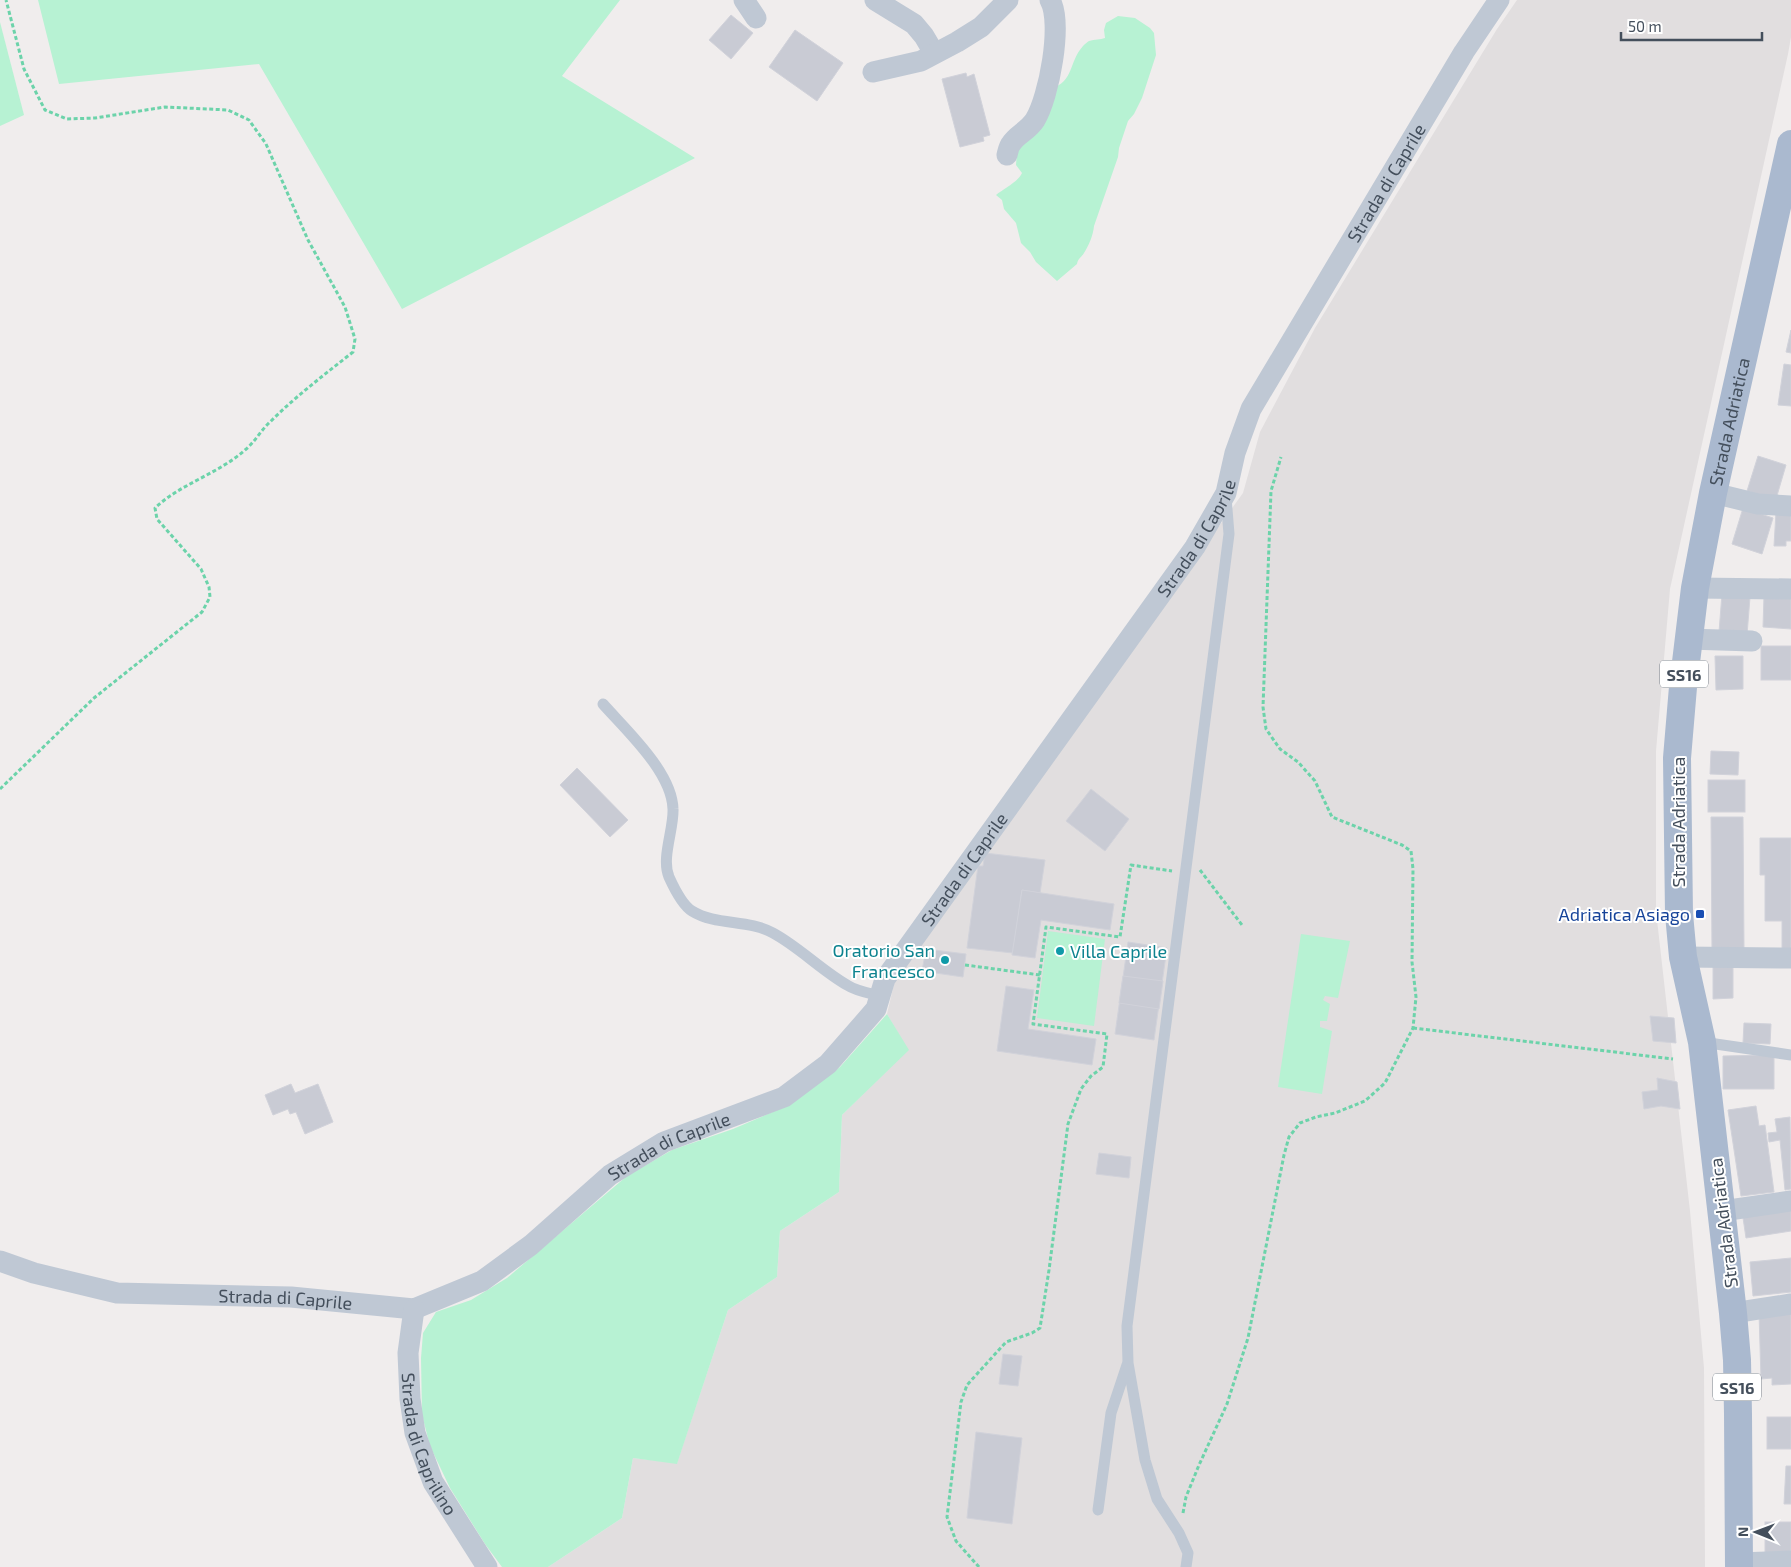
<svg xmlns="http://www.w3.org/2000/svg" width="1791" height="1567" font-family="'Exo 2',sans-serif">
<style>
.education{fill:#e1dedf}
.green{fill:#b7f2d3}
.building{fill:#c9cbd4;stroke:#d1d2da}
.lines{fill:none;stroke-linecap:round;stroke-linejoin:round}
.path{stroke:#6cd3aa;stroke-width:3;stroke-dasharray:4 2.5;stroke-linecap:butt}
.service{stroke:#bfc8d4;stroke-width:11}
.minor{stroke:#bfc8d4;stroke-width:21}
.primary{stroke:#aab9cf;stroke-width:28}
.transit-dot{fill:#1a4fb4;stroke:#fff;stroke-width:2}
.culture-dot{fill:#0f9aa8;stroke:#fff;stroke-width:2}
.labels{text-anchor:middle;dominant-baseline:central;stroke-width:4;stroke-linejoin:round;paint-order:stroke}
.shield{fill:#fff;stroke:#7c848d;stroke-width:1}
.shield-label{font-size:16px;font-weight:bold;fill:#444f5c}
.street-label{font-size:18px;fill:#444f5c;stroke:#fff}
.transit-label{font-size:18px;fill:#164399;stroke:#fff;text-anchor:end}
.culture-label{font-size:18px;fill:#0d838f;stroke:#fff;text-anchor:end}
</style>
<rect width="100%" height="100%" fill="#f0eded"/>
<path class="education" d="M1517,0h274v37l-3,17 -118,535 -14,162v160l34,300 14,157 1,199h-1157l74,-49 11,-60 44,5 51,-153 49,-33 3,-46 59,-39 3,-77 66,-65 -21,-36 8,-34 92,-133 256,-354 17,-61 55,-104 182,-299z"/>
<g class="green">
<path d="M38,0h582l-58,76 133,82 -293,151 -143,-245 -200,20z"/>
<path d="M1118,16l17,2 15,10 4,5 2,22 -14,43 -8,16 -6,7 -9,27 -1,9 -24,69c-1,10 -5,19 -10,27 -3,5 -6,5 -7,11l-20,17 -21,-19 -6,-10 -9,-9 -5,-20 -12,-14 -2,-9 -6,-5c8,-7 22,-13 26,-22l-6,-8 1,-14 34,-62c24,-9 17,-26 32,-43 2,-2 4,-4 6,-5 6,-2 11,-1 16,-3l-1,-8 2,-7z"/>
<path d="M0,22l24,93 -24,11z"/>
<path d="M1048,931l57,8 -11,87 -57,-8z"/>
<path d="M1301,934l49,7 -12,57 -13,-2 -2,4 7,4 -3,17h-7v6l12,4 -10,63 -44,-7z"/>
<path d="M887,1014l22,36 -67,65 -3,77 -59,39 -3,46 -49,33 -51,154 -44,-6 -11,60 -74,49h-46l-17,-23 -35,-56 -20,-42 -8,-31 -1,-57 2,-25 13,-21 35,-12 36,-22 120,-102 45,-26 61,-21 58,-25 49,-37z"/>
</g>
<g class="building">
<path d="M731,15l22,18 -22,26 -22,-19z"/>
<path d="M795,30l48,33 -26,38 -48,-34z"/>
<path d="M966,73l1,4 7,-3 16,61 -7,2 1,4 -24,6 -18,-68z"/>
<path d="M1791,330v23l-5,-1z"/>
<path d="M1784,364l7,1v41l-13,-1z"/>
<path d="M1758,456l28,9 -10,34 -29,-8z"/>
<path d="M1743,508l30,10 -11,36 -30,-10z"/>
<path d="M1776,512l15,1v28h-5v5h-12z"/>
<path d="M1722,594l28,3 -3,38 -28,-3z"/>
<path d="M1764,596l27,1v32l-28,-2z"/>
<rect x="1761" y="646" width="30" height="34"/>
<path d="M1715,656h28v33l-27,1z"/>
<path d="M1711,751l28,1 -1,23 -28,-1z"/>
<path d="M577,768l51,52 -18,17 -50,-52z"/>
<rect x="1708" y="780" width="37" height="32"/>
<path d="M1091,789l38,30 -24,32 -39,-30z"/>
<path d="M1711,817h32l1,134 -32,1z"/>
<path d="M1760,838h31v114h-9v-31h-17v-46h-5z"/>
<path d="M985,853l60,7 -5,33 -18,-3 -9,63 -46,-5 11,-82h5z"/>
<path d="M1022,890l92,14 -4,26 -69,-10 -6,38 -23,-3z"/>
<path d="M1128,942l39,6 -13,92 -39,-6z"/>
<path d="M926,949l40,5 -3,23 -41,-6z"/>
<path d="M1733,965v33l-20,1v-33z"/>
<path d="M1123,976l40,5 -4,28 -40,-6z"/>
<path d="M1006,986l28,4 -6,39 68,10 -4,26 -95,-14z"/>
<path d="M1650,1016l24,2 2,25 -23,-2z"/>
<path d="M1744,1023l27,1 -1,20 -27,-1z"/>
<path d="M1774,1055v34h-51v-33z"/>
<path d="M1657,1078l20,4 3,27 -19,-3 -17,3 -2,-17 16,-2z"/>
<path d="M291,1084l4,9 23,-9 15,38 -28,12 -9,-22 -6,2 -2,-5 -15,6 -8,-20z"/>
<path d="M1756,1106l3,20 6,-1 9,67 -33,4 -13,-86z"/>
<path d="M1790,1117l1,72 -6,1 -5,-50 -11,2 -1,-9 9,-1 -2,-13z"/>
<path d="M1099,1153l32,4 -2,21 -33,-4z"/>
<path d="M1791,1204v27l-45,7 -4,-27z"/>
<path d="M1791,1258v34l-38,4 -3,-34z"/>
<path d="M1791,1308v76l-19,1v-7l-11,1 -2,-67z"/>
<path d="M1003,1354l19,2 -4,30 -19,-2z"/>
<rect x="1767" y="1417" width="24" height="32"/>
<path d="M976,1432l46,6 -10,86 -45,-6z"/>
<path d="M1786,1466h5v38h-7z"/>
<rect x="1765" y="1522" width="26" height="31"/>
</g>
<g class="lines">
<g class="path">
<path d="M0,789l94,-91 108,-86 8,-15 -1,-10 -8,-18 -44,-50 -2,-11c25,-24 63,-34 90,-58 10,-8 16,-20 25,-28 26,-26 54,-47 83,-70l2,-13 -10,-32 -37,-67 -42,-96 -17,-24 -21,-10 -63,-3 -70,11 -28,1 -22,-9 -21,-41 -18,-69"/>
<path d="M1200,870l42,55"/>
<path d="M965,965l75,10"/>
<path d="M1413,1028l260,31"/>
<path d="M1183,1513l3,-16 13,-32 28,-61 21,-66 36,-183 5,-18 11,-14 16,-6 19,-4 30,-12 20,-18 28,-55 3,-31 -4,-35 1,-93 -2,-18 -9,-6 -70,-28 -17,-36 -17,-19 -18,-13 -14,-20 -3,-22 8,-216 10,-34"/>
<path d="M979,1567l-23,-26 -9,-24 14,-115 6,-17 39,-43 26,-9 8,-5 9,-58 19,-146 13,-35 10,-13 12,-9 4,-33 -74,-10 13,-97 74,10 11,-72 41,6"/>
</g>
<g class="service">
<path d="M603,704c23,26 69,68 70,105 1,20 -12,49 -4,68 5,11 13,28 23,34 24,15 56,8 81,22 26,14 48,37 74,52 9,6 22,8 33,11"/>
<path d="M1702,1042l89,13"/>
<path d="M1098,1510l13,-97 16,-48"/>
<path d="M1186,1567l2,-14 -9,-20 -22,-34 -12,-39 -17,-97 -1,-37 102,-792 -3,-37"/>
</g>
<g class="minor">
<path d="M744,0l12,18"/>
<path d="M875,0l39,24 10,12 10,17"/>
<path d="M873,72l48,-11 36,-19 24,-15 27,-27"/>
<path d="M1007,155c1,-4 2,-9 4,-11 5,-9 17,-13 24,-24 14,-23 28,-97 15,-120"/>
<path d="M1713,493l45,11 33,2"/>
<path d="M1695,588l96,1"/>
<path d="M1688,639l64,2"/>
<path d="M1683,957l108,1"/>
<path d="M1722,1211l69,-10"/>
<path id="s1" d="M0,1261l34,12 83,20 174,4 123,12 68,-28 49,-36 79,-70 54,-33 120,-45 44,-33 48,-55 9,-30 310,-432 31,-54 9,-40 16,-44 213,-357 35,-52"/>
<path id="s2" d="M414,1309l-6,44 2,46 5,34 18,49 54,85"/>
<path d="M1733,1313l58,-9"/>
<path d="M1739,1563l52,-2"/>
</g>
<path class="primary" id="s3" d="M1739,1567l-1,-153 -1,-54 -4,-47 -31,-271 -19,-85 -4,-43 -2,-156 6,-71 12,-99 18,-95 78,-349"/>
</g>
<rect class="transit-dot" x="1695" y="909" width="10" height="10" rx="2.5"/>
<g class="culture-dot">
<circle cx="1060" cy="951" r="5"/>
<circle cx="945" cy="960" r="5"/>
</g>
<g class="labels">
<g class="shield">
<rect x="1660" y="660.5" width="48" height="27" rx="4"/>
<rect x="1713" y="1373.5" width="48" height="27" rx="4"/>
</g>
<g class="shield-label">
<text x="1684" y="674">SS16</text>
<text x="1737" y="1387">SS16</text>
</g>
<g class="street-label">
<text stroke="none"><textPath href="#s1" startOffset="1955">Strada di Caprile</textPath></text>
<text stroke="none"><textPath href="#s3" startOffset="1154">Strada Adriatica</textPath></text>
<text stroke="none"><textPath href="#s1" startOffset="1550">Strada di Caprile</textPath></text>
<text transform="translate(1678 822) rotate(-90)">Strada Adriatica</text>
<text stroke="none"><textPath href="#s1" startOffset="1145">Strada di Caprile</textPath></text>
<text stroke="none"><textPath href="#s1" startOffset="725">Strada di Caprile</textPath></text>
<text transform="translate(1723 1223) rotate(-97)">Strada Adriatica</text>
<text stroke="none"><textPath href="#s1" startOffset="290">Strada di Caprile</textPath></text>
<text stroke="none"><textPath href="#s2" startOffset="139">Strada di Caprilino</textPath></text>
</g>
<g class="transit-label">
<text x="1690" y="914">Adriatica Asiago</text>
</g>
<g class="culture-label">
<text x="935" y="950">Oratorio San<tspan x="935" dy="21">Francesco</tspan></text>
<text x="1070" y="951" text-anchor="start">Villa Caprile</text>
</g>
</g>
<g transform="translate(1756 1532) rotate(271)" stroke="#ffffff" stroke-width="4" paint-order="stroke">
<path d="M0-4L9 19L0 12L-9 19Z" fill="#444f5c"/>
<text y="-8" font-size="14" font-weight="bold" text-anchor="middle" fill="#444f5c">N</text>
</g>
<path d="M1621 32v8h141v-8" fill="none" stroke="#444f5c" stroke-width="2.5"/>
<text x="1628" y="32" font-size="15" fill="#444f5c" stroke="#ffffff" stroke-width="4" paint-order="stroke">50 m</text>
</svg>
